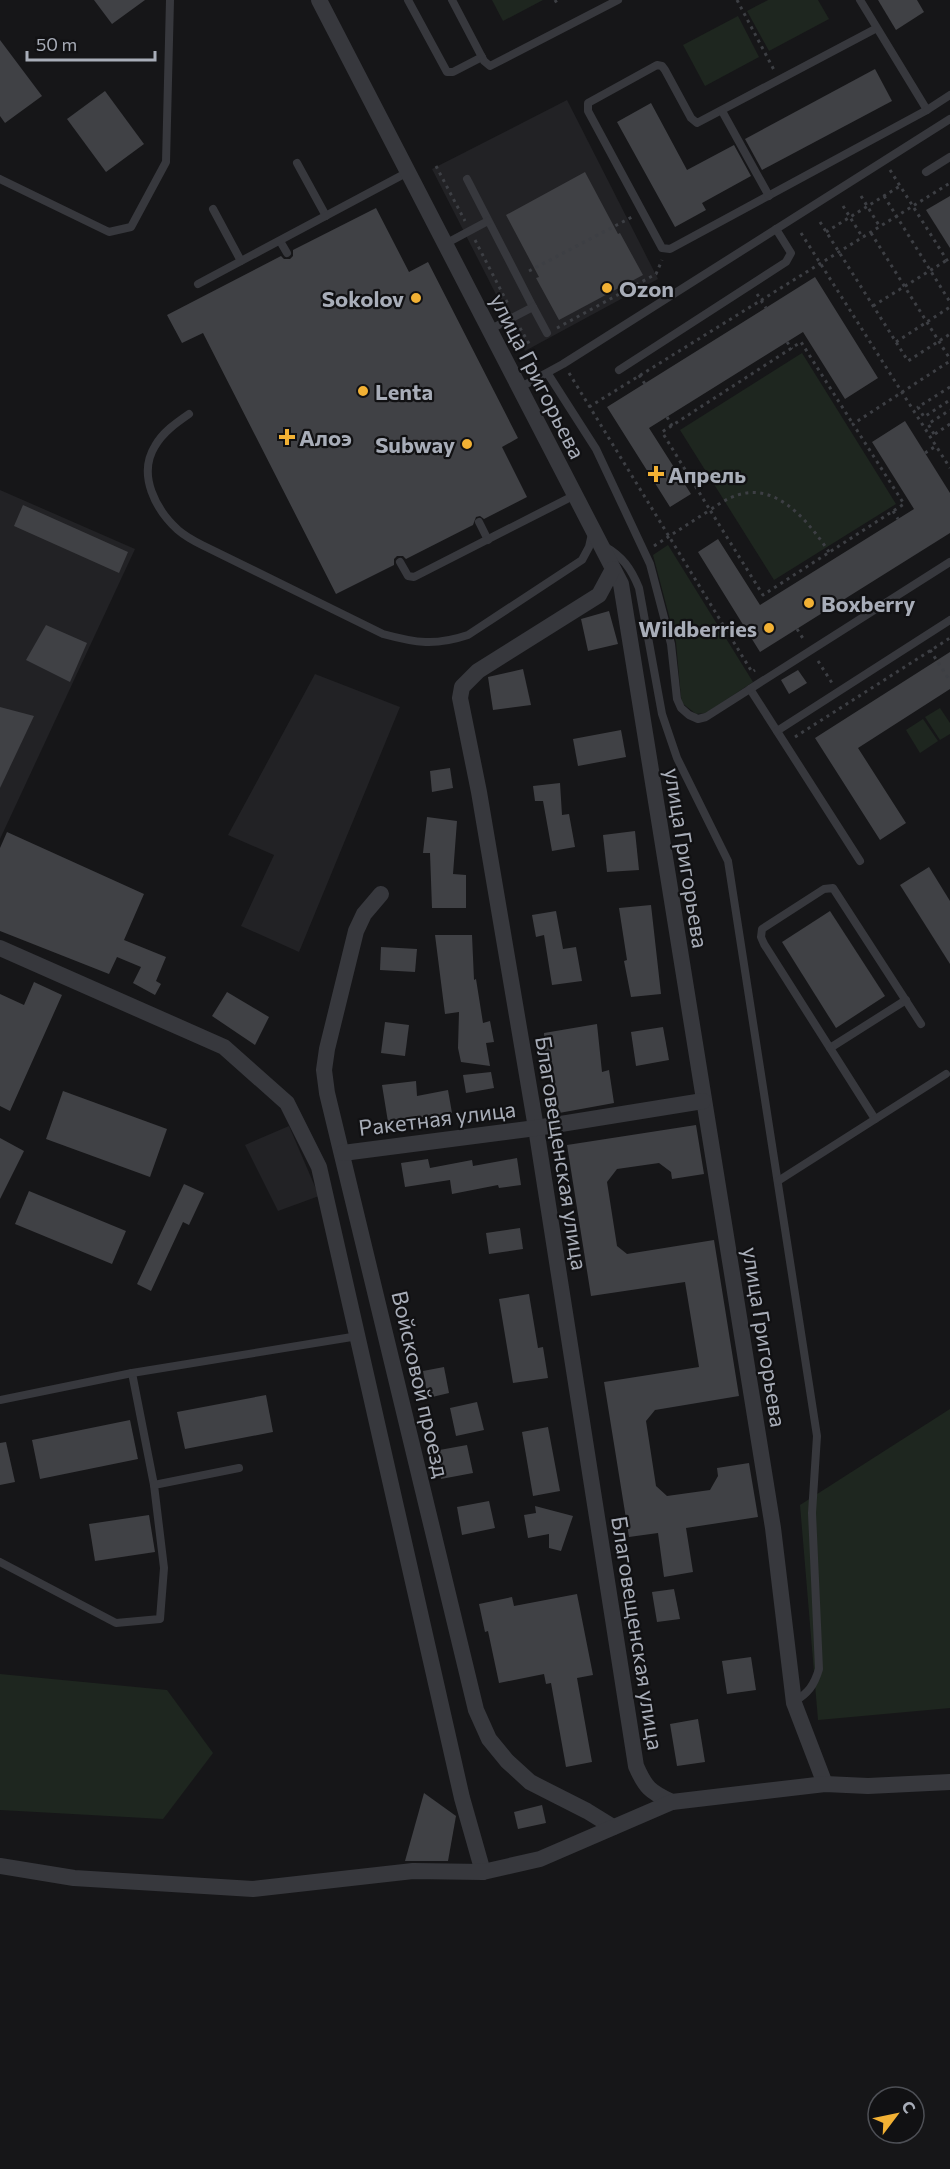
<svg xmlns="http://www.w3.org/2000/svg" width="950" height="2169" font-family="Commissioner,sans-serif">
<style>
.built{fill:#222225}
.green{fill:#1e261f}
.building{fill:#404145}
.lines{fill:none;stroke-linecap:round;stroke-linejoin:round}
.path{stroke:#3d3f44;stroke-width:3;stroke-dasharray:3 4.5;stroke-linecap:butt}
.lane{stroke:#37383d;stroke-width:8}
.street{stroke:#37383d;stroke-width:16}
.poi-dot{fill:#f2b134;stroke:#111113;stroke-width:2}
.labels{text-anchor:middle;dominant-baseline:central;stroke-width:4.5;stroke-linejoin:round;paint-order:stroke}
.poi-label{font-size:22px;font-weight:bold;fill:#a8adb8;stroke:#111113;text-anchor:start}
.street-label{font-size:22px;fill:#a8adb8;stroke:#111113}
</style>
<rect width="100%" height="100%" fill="#161618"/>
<g class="built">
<path d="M567,100l91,179 -133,72 -93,-182z"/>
<path d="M0,490l135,59 -135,290z"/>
<path d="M315,674l85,33 -101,245 -58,-26 33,-71 -46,-20z"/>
<path d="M289,1126l30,70 -41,15 -33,-66z"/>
</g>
<g class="green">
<path d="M492,0h51l-40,21z"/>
<path d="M768,0h50l11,19 -60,32 -22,-40z"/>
<path d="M738,16l21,41 -54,29 -22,-41z"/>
<path d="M802,353l94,151 -122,76 -94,-150z"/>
<path d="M668,545l85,137 -47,31 -10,1 -14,-11 -1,-6 -5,-55 -23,-87z"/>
<path d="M940,708l10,15v11l-10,6 -15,-23z"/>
<path d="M923,719l15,22 -18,12 -14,-23z"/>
<path d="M950,1409v299l-132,12 -18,-215z"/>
<path d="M0,1674l167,16 46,63 -50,66 -163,-9z"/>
</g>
<g class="building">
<path d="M94,0h51l-33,24z"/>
<path d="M878,0h39l7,12 -28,18z"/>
<path d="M0,40l42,56 -37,27 -5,-7z"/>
<path d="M875,69l17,32 -130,69 -17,-31z"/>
<path d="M105,91l39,53 -38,28 -39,-53z"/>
<path d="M651,103l36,67 47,-25 17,31 -49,27 4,7 -31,17 -58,-105z"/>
<path d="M585,172l33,62 2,-1 23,42 -84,45 -23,-42 3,-1 -33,-62z"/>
<path d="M950,196v52l-24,-38z"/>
<path d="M376,208l33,64 19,-10 90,176 -16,9 25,50 -43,22 -4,-3 -4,1 -3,8 -67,34 -3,-3h-6l-3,3v6l-58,29 -133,-261 -21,10 -15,-28 114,-59 3,3h6l3,-3v-6z"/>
<path d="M815,277l63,101 -33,21 -42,-67 -154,96 42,66 -21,13 -63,-100z"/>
<path d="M905,421l45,72v40l-190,119 -62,-100 20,-13 42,66 154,-96 -42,-67z"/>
<path d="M23,505l105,47 -9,21 -105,-47z"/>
<path d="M609,611l9,33 -30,7 -7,-32z"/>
<path d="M46,625l41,18 -17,39 -44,-22z"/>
<path d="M950,652v37l-92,59 48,75 -26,17 -65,-102z"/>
<path d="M523,669l8,36 -38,5 -5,-33z"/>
<path d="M798,670l9,13 -18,11 -8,-14z"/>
<path d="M0,707l34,9 -34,72z"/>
<path d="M621,730l5,27 -48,9 -5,-27z"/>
<path d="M450,768l3,20 -21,4 -2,-21z"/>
<path d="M560,783l2,32 7,-1 6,33 -23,4 -9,-50h-8l-2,-15z"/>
<path d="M427,817l30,4 -4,53 13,1v33h-34l-2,-55h-7z"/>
<path d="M635,831l4,39 -32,2 -4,-37z"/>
<path d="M7,832l137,62 -20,46 42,17 -10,24 5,3 -6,11 -22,-12 8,-16 -24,-10 -8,17 -109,-43v-83z"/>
<path d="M929,867l21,34v63l-50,-79z"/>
<path d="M651,905l10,89 -30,3 -7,-36 3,-1 -8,-52z"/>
<path d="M556,911l7,38 13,-2 6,34 -30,4 -8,-50 -8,2 -4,-22z"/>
<path d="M830,911l55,85 -49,32 -54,-86z"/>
<path d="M435,935h37l2,45 2,-1 7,44 7,-2 4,21 -8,1 4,23 -29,-4 -3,-14 1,-36 -14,2z"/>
<path d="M381,947l36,2 -2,23 -35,-2z"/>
<path d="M34,982l28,13 -52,116 -10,-5v-112l24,11z"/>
<path d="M227,992l42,25 -14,28 -43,-29z"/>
<path d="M385,1022l24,3 -4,31 -24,-3z"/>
<path d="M597,1024l5,48 7,-2 5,33 -55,10 -7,-51 -7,1 -1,-30z"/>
<path d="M663,1027l6,33 -33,6 -5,-34z"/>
<path d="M491,1072l3,16 -28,5 -3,-18z"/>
<path d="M416,1081l1,15 31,-6 4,23 -64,9 -6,-37z"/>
<path d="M63,1091l104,38 -17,48 -104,-38z"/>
<path d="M696,1125l8,49 -32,5 -1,-7 -12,-9 -42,6 -10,13 10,64 10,8 87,-14 25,156 -84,14 -9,11 10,65 11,10 43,-6 8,-14 -1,-8 32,-5 9,54 -72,11 7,44 -29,5 -6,-44 -29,4 -25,-155 95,-15 -14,-85 -94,14 -24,-151z"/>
<path d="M0,1138l24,13 -24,48z"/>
<path d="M517,1158l4,27 -22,3 -1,-3 -46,9 -2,-14 -45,7 -4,-24 27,-4 2,9 42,-8 1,6z"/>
<path d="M184,1184l20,9 -15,32 -6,-3 -32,69 -14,-7z"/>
<path d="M29,1191l97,40 -14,33 -97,-40z"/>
<path d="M520,1228l3,21 -34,5 -3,-21z"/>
<path d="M529,1294l9,54 5,-1 5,31 -35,5 -14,-84z"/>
<path d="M444,1367l5,26 -21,5 -5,-27z"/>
<path d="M266,1395l7,37 -88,17 -8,-37z"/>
<path d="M477,1402l7,28 -28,6 -6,-28z"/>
<path d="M130,1420l8,39 -98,20 -8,-39z"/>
<path d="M548,1427l12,64 -27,5 -11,-64z"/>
<path d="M6,1442l9,40 -15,3v-42z"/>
<path d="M467,1445l6,28 -32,6 -7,-28z"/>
<path d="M489,1501l6,27 -33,7 -5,-28z"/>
<path d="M535,1506l38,10 -12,35 -12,-3v-14l-21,4 -4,-23 12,-2z"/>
<path d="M149,1515l6,37 -60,9 -6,-37z"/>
<path d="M674,1589l6,30 -23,3 -5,-30z"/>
<path d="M577,1594l16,81 -16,3 15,84 -26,5 -15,-84 -5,1 -2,-10 -45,9 -11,-52 -3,1 -6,-28 33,-7 2,9z"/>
<path d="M751,1657l5,33 -29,4 -5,-33z"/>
<path d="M698,1719l7,43 -28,4 -7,-42z"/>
<path d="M424,1793l32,23 -8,45h-43z"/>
<path d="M542,1805l4,18 -28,6 -4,-17z"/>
</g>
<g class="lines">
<g class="path">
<path d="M555,0l3,5"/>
<path d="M737,0l37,70"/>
<path d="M436,166l29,55"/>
<path d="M890,170l60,95"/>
<path d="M861,196l19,31"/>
<path d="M884,196l66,106"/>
<path d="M843,206l20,32"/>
<path d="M820,222l88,139 42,-27"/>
<path d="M826,232l74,-46"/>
<path d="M801,233l149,235"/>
<path d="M871,233l79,126"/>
<path d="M475,240l34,66"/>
<path d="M529,271l103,-54"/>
<path d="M757,294l9,14"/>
<path d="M873,306l74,-46"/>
<path d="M520,328l11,19"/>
<path d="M557,328l99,-54 6,-14"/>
<path d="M787,342l5,7"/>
<path d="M896,342l54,-35"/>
<path d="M569,373l183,299 3,-2"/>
<path d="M639,375l6,9"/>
<path d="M950,387l-32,20 6,10 26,-17"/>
<path d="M589,407l361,-224"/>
<path d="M667,417l5,9"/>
<path d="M934,434l-6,-10 22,-14"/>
<path d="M935,434l15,-10"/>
<path d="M925,453l11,-7"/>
<path d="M893,511l5,8"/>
<path d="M654,546l56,-36 53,85 141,-91 -51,-80 97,-63"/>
<path d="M829,552c-21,-31 -55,-75 -99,-54 -7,3 -14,8 -20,12l-48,-78 139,-90 52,82"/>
<path d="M797,629l7,11"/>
<path d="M930,650l20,31"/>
<path d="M818,661l14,22"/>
<path d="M795,737l155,-99"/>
</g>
<g class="lane">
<path d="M408,0l39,72h6l29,-15"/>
<path d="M452,0l32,61 6,5 128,-66"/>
<path d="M860,0l67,110 -257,139 -8,-1 -74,-137v-8l69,-38 5,1 3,4 26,48 6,5 180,-95"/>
<path d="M927,110l23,-15"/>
<path d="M722,111l47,85"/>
<path d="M297,163l29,53"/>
<path d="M926,172l24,-15"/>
<path d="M0,179l109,53 22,-5 35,-65 4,-162"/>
<path d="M467,179l66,128 -44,23"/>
<path d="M213,209l28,52"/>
<path d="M280,241l7,12"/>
<path d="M445,244l43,-23"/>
<path d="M198,284l210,-112"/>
<path d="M533,307l14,26"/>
<path d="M619,370l167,-108 5,-9 -15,-24"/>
<path d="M548,374l48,75 54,115 21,80 6,55 4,9 8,7 9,4 8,-2 44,-28 110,172"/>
<path d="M519,388l44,-24 387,-245"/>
<path d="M189,414c-13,9 -26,18 -34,32 -18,29 1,64 23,84 7,6 16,11 24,15l181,89c33,9 52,12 85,1l114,-75 7,-13 3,-13"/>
<path d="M479,522l9,18"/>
<path d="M604,546c18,10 27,22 35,42l23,126 15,44 51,103 89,575 -5,77 7,156c-5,17 -11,24 -25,33"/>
<path d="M400,562l8,14 6,1 161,-82"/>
<path d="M750,689l200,-127"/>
<path d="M777,731l173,-111"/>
<path d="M830,1048l76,-48"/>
<path d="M875,1119l-111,-175 -3,-7 1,-8 62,-40 9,-1 88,136"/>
<path d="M778,1181l168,-107"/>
<path d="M132,1373l22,112"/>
<path d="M0,1400l132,-27 226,-37"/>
<path d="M0,1562l116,61 44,-4 4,-51 -10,-83 85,-17"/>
</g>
<g class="street">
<path d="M319,0l302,584 152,944 21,175 31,81"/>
<path d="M613,569l-14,26 -121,76 -16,16 -2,11 19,94 57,336 100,638c9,21 14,26 36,36"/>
<path d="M381,894l-17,20 -8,17 -29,118 -3,21 3,23 149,617 13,29 18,22 23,21 57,29 26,16"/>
<path d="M0,948l224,99 63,56 32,64 143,631 21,74"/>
<path d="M343,1153l193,-25 167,-27"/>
<path d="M0,1866l74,12 179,11 160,-18 70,1 57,-13 132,-57 153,-18 43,2 82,-4"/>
</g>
</g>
<g class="poi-dot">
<circle cx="607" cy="288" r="6"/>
<circle cx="416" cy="298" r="6"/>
<circle cx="363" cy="391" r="6"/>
<path d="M284 428h6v6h6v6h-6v6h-6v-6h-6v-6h6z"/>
<circle cx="467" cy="444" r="6"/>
<path d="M653 465h6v6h6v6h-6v6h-6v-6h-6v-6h6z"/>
<circle cx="809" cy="603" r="6"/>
<circle cx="769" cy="628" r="6"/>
</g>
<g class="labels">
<g class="poi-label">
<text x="619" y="288">Ozon</text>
<text x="404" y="298" text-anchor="end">Sokolov</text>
<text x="375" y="391">Lenta</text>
<text x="299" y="437">Алоэ</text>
<text x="455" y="444" text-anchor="end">Subway</text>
<text x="668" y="474">Апрель</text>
<text x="821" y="603">Boxberry</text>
<text x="757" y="628" text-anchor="end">Wildberries</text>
</g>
<g class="street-label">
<text transform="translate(538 376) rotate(63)">улица Григорьева</text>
<text transform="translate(687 858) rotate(81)">улица Григорьева</text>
<text transform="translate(437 1118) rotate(-7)">Ракетная улица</text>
<text transform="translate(562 1153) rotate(81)">Благовещенская улица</text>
<text transform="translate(765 1337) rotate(81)">улица Григорьева</text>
<text transform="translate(421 1384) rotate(77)">Войсковой проезд</text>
<text transform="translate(638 1633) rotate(81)">Благовещенская улица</text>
</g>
</g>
<g transform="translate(896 2115) rotate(58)"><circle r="28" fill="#111113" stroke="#4d4f55" stroke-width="1.5"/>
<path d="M0-4.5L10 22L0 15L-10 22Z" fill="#f2b134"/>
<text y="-9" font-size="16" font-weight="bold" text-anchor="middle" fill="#a8adb8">С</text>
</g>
<path d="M27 51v9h128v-9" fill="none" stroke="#a8adb8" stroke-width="3"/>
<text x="36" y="51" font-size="18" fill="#a8adb8" stroke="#111113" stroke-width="4.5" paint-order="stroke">50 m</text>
</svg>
